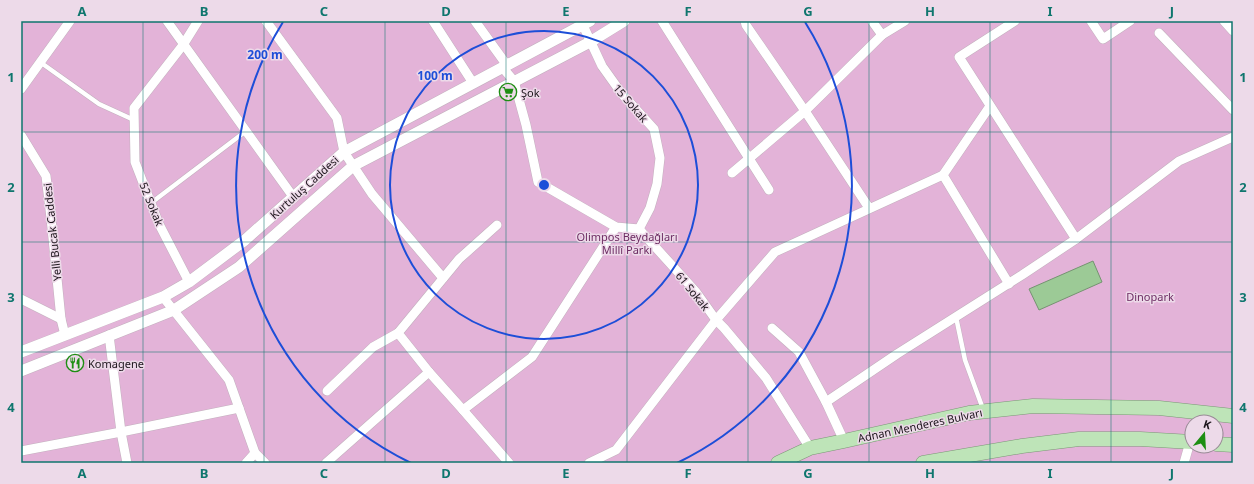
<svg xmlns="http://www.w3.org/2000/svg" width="1254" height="484" font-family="'Noto Sans',sans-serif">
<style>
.green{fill:#e3b3d8;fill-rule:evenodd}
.water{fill:#9cca96;stroke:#759371}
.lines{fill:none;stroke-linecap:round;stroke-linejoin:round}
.service-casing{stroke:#c3b0be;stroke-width:5.5}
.minor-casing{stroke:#c3b0be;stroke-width:10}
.tertiary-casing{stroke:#c3b0be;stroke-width:12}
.trunk-casing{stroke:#7a9776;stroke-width:15}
.service{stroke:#fff;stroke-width:4.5}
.minor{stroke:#fff;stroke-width:9}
.tertiary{stroke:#fff;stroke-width:11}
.trunk{stroke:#bee4b8;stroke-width:14}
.grid{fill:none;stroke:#0f766e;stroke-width:1;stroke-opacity:0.55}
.ring{fill:none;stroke:#1d4ed8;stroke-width:2}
.labels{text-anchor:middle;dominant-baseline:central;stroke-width:3;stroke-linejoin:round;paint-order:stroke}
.poi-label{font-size:11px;fill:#1b141a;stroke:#eddae9;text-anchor:start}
.street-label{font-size:11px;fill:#1b141a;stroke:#eddae9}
.park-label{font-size:11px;fill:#6d2c63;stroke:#eddae9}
.centre{fill:#1d4ed8;stroke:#eddae9;stroke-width:2}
.ring-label{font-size:12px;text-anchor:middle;font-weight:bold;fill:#1d4ed8;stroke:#eddae9;stroke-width:3;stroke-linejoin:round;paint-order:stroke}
.neatline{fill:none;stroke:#0f766e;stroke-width:1.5}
.grid-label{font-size:13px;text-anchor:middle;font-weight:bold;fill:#0f766e}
</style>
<rect width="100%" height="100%" fill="#eddae9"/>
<path class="green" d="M21,21h1212v442h-1212zM1192,422h24v24h-24z"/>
<path class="water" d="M1093,261l9,21 -63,28 -10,-21z"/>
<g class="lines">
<defs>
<g id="service">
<path d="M40,62l59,42 35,16"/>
<path d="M151,203l95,-72"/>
<path d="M956,317l9,43 18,49"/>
</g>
<g id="minor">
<path d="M167,21l127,177"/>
<path d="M266,21l71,97 7,34 28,42 71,84"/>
<path d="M433,21l40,62"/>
<path d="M475,21l31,43"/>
<path d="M581,21l21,45 20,28 32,35 6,29 -3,26 -7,24 -11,21"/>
<path d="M662,21l107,169"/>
<path d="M745,21l1,4 59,86 77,-76 -10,-14"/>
<path d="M1015,21l-56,36 117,182"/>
<path d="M1091,21l12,18 27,-18"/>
<path d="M1224,21l9,10"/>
<path d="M1159,33l74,77"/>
<path d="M882,35l23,-14"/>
<path d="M502,67l12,14 12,44 12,57 78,45 23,2 57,63 20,28 8,8 42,50 44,70"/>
<path d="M21,89l49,-68"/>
<path d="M990,106l-47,69 66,109"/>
<path d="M21,135l25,41 5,42 10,101 4,16"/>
<path d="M732,173l73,-62 64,97"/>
<path d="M189,282l-30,-58 -24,-62 -1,-54 49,-63 15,-24"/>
<path d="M163,297l66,83 26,73 10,10"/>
<path d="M21,299l40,20"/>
<path d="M772,328l27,24 27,50 18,39"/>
<path d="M109,335l12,97 6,31"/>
<path d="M327,391l46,-44 25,-14"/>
<path d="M826,402l71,-48 125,-79 54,-36 103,-78 54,-24"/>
<path d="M463,410l-34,-38 -31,-39 61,-74 38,-34"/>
<path d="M21,451l100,-19 118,-24"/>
<path d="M246,463l9,-10"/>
<path d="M326,463l103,-91"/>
<path d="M509,463l-46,-53 69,-53 84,-130"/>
<path d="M589,463l27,-13 100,-130 59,-68 168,-77"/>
<path d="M1184,463l6,-21"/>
</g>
<g id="tertiary">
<path d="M21,352l142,-55 26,-15 56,-42 99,-88 246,-131"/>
<path d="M21,371l153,-61 65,-43 114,-101 237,-124 34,-21"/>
</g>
<g id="trunk">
<path d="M1216,444l17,1"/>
<path d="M778,463l32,-15 34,-7 125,-28 64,-7 126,2 74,8"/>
<path d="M923,463l99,-17 57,-7h61l52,3"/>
</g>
</defs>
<use href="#service" class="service-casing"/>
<use href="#minor" class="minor-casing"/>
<use href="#tertiary" class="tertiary-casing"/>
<use href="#trunk" class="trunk-casing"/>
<use href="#service" class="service"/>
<use href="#minor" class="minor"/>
<use href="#tertiary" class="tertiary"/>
<use href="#trunk" class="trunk"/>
</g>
<path class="grid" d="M143,21v442M264,21v442M385,21v442M506,21v442M627,21v442M748,21v442M869,21v442M990,21v442M1111,21v442M21,132h1212M21,242h1212M21,352h1212"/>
<g class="ring">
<circle cx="544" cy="185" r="154"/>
<path d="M411 463A308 308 0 0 1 283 22M805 22A308 308 0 0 1 677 463"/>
</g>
<defs>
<symbol id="supermarket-ring" viewBox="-11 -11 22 22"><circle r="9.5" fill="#eddae9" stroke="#1e8e13" stroke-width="1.5"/><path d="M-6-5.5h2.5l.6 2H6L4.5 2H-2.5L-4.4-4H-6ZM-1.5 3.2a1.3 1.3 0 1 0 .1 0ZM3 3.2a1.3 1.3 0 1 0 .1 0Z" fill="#1e8e13"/></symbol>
<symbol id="restaurant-ring" viewBox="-11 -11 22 22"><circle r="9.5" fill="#eddae9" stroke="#1e8e13" stroke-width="1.5"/><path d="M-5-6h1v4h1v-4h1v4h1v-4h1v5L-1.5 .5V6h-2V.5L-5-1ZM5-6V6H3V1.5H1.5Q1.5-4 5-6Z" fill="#1e8e13"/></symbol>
</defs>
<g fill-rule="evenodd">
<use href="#supermarket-ring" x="498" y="82" width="20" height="20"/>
<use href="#restaurant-ring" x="65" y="353" width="20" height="20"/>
</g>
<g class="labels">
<g class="poi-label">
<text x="521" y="92">Şok</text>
<text x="88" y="363">Komagene</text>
</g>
<g class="street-label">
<text transform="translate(631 103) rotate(49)">15 Sokak</text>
<text transform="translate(304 187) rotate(-42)">Kurtuluş Caddesi</text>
<text transform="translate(152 204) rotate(68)">52 Sokak</text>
<text transform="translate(52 232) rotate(-96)">Yelli Bucak Caddesi</text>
<text transform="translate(693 291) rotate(51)">61 Sokak</text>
<text transform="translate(920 425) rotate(-12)">Adnan Menderes Bulvarı</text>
</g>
<g class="park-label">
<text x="627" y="236">Olimpos Beydağları<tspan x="627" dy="13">Millî Parkı</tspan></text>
<text x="1150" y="296">Dinopark</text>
</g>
</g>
<circle cx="544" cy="185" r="6" class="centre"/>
<g class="ring-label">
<text x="265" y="59">200 m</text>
<text x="435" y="80">100 m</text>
</g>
<rect width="1254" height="484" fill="none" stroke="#eddae9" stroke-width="44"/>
<g transform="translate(1204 434) rotate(18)"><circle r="19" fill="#eddae9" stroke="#998b96"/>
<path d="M0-3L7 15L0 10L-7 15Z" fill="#1e8e13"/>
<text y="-6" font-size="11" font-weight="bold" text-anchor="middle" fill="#1b141a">K</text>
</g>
<rect x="22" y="22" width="1210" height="440" class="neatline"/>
<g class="grid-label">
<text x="82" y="16">A</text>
<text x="204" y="16">B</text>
<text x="324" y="16">C</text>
<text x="446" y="16">D</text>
<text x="566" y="16">E</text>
<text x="688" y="16">F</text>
<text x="808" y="16">G</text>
<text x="930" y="16">H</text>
<text x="1050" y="16">I</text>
<text x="1172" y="16">J</text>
<text x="11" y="82">1</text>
<text x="1243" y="82">1</text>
<text x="11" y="192">2</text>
<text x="1243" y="192">2</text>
<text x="11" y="302">3</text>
<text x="1243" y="302">3</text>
<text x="11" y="412">4</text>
<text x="1243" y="412">4</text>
<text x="82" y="478">A</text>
<text x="204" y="478">B</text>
<text x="324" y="478">C</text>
<text x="446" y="478">D</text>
<text x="566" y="478">E</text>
<text x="688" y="478">F</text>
<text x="808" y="478">G</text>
<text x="930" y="478">H</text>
<text x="1050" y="478">I</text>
<text x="1172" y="478">J</text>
</g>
</svg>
